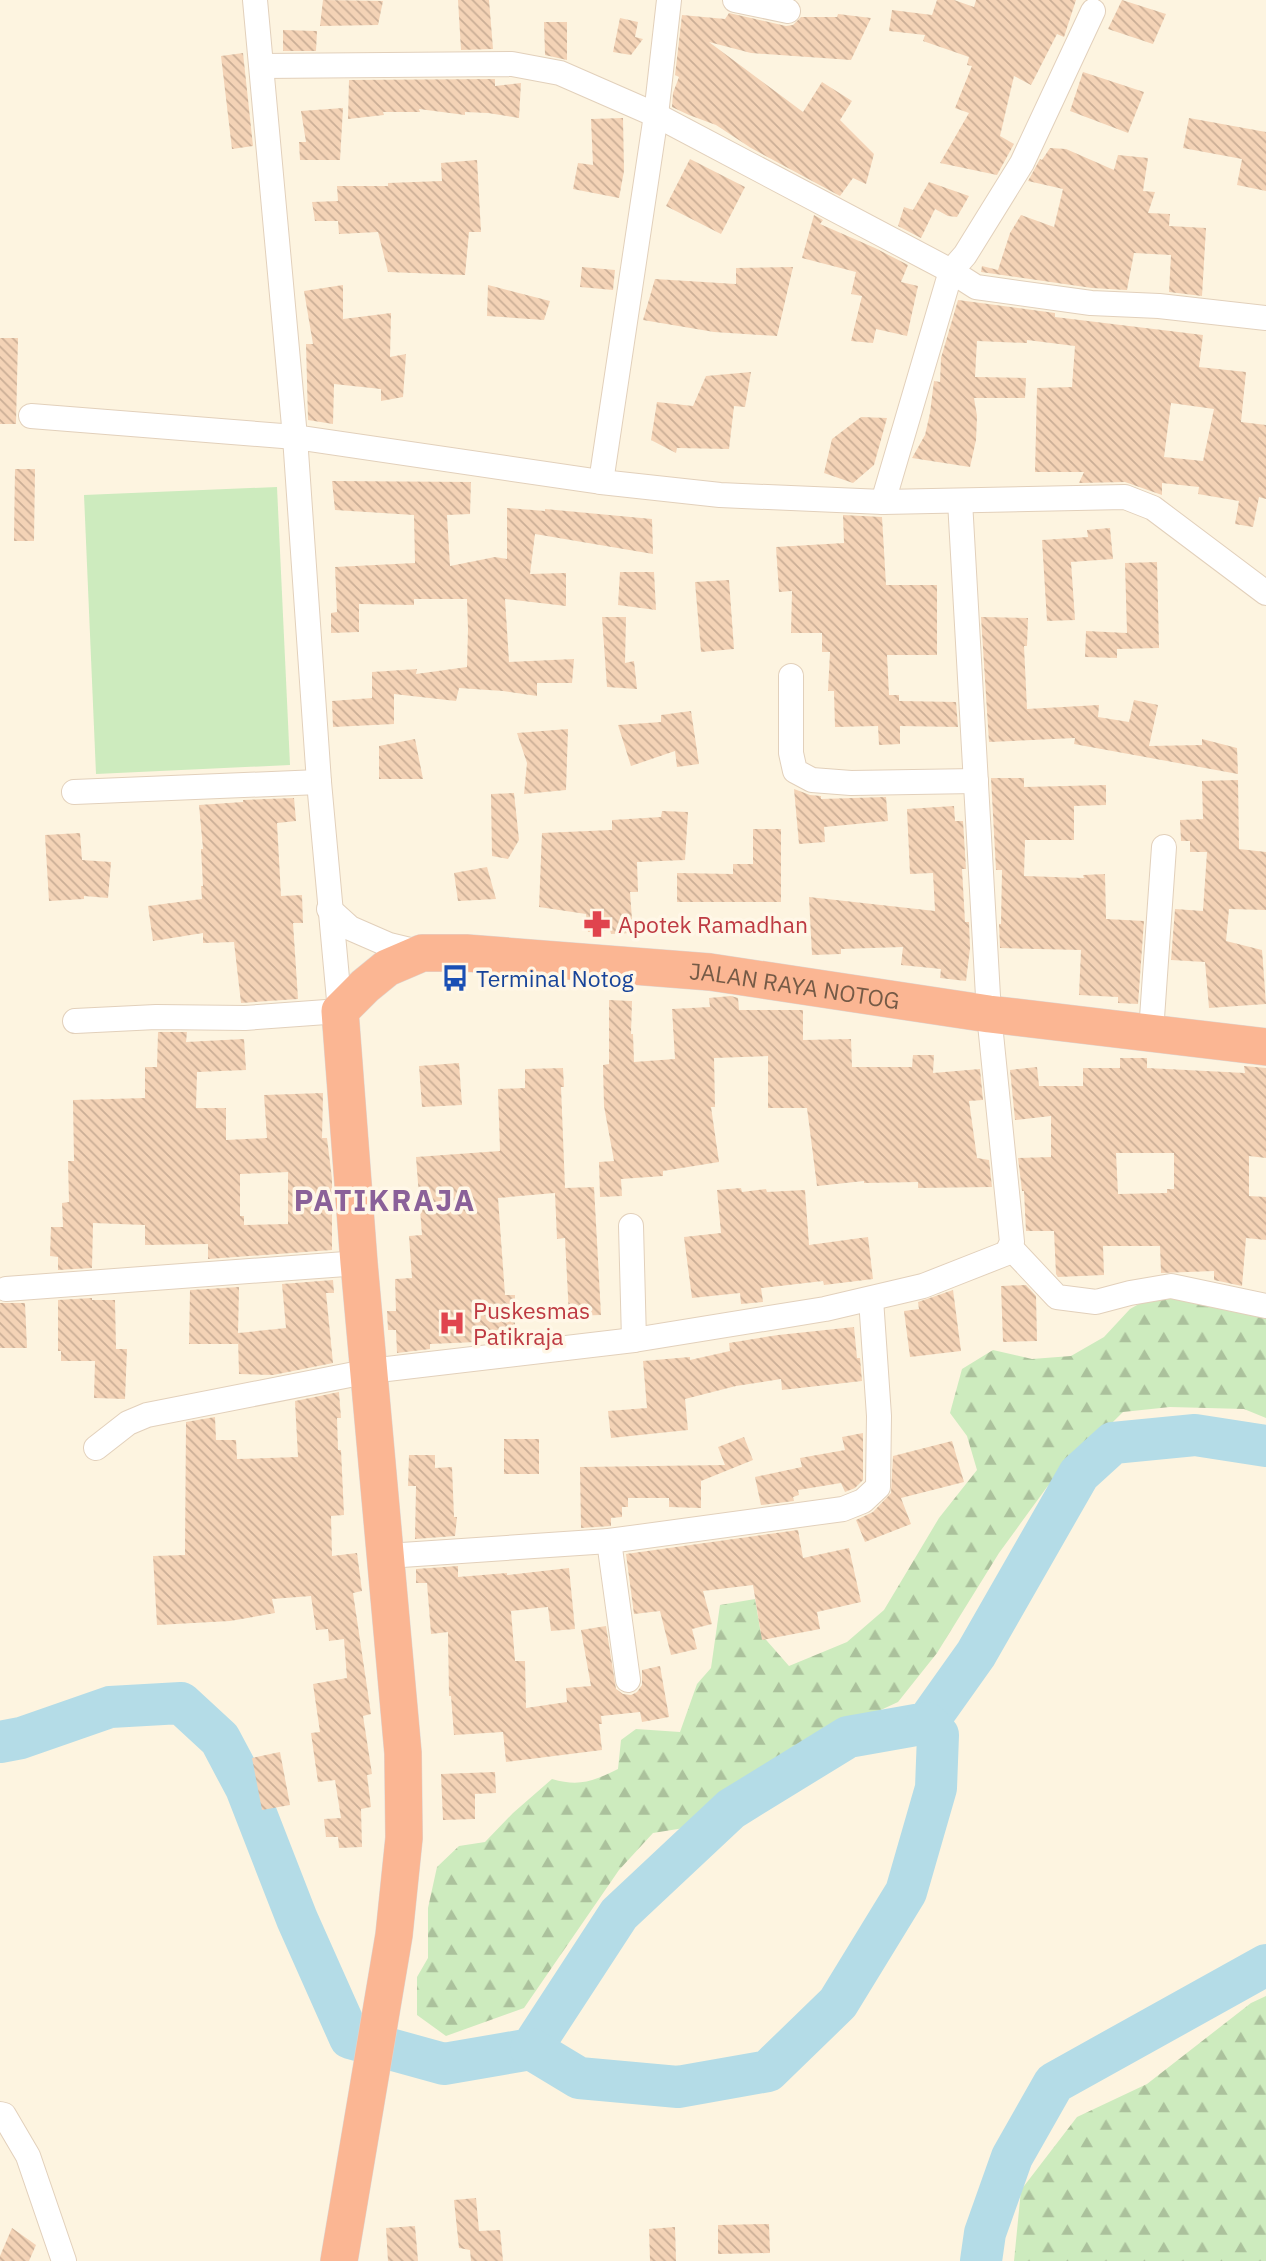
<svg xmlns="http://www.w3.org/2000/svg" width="1266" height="2261" font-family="'IBM Plex Sans',sans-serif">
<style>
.forest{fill:url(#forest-firs)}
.pitch{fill:#cdebbe}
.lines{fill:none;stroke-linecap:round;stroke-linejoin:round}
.river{stroke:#b4dce7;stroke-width:42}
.building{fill:url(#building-back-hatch);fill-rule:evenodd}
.minor-casing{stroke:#e2d0bb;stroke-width:26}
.highway-casing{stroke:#ded7d3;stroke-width:38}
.minor{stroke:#fff;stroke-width:24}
.highway{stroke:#fbb693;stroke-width:37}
.labels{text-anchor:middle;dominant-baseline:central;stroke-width:7;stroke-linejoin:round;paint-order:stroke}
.health-label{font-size:23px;fill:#be3a42;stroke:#fff7e7;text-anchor:start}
.transit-label{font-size:23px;fill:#164399;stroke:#fff7e7;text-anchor:start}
.street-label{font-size:23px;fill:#755a46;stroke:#fff7e7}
.district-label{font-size:30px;font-weight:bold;letter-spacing:2px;fill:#8a6199;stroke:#fff7e7}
</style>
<defs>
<pattern id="forest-firs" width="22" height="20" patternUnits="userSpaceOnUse" patternTransform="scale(1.75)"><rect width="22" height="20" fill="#cdebbe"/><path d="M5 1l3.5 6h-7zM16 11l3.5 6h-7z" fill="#abc19c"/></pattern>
<pattern id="building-back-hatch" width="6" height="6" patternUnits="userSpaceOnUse" patternTransform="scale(1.75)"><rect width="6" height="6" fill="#f4d3b6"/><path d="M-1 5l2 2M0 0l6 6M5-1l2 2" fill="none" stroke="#caae96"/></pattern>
</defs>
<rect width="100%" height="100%" fill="#fdf4e0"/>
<g class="forest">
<path d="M1171,1286l95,20v112l-22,-9 -74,-2 -47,5 -76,75 -48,66 -62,100 -39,49 -56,26 -108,65 -50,35 -31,5 -34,37 -95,138 -78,28 -29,-21v-38l11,-19v-50l9,-41 22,-21 26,-4 28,-29 39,-34c28,8 41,2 66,-10l3,-29 15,-11 44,3 17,-48 14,-16 9,-63 35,-6 6,35 28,32 58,-24 37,-32 55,-92 38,-48 -10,-34 -17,-23 12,-44 31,-19 39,9 39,-3 33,-19 26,-28z"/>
<path d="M1266,1996v265h-252l7,-71 56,-73 70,-33 104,-81z"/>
</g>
<path class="pitch" d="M277,487l13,278 -194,9 -12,-279z"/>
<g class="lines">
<g class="river">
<path d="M0,1742l21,-4 89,-31 71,-4 39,36 26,49 51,131 53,119 94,26 87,-15 88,-135 112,-105 117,-72 79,-14 49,-69 103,-180 34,-31 82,-8 71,11"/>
<path d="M531,2049l48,29 99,9 90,-16 70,-68 68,-111 30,-104 2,-53 -11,-12"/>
<path d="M981,2261l4,-28 27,-76 42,-74 212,-118"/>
</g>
</g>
<g class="building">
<path d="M323,0l60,1 -5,24 -58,1z"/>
<path d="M458,0h31l4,49 -32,1z"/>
<path d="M937,0h17l20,7 2,-7h100l-12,37 -7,-3 -26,51 -17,-9 -14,60 14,8 -17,31 -57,-12 29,-50 -14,-5 17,-42 -5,-1 2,-8 -46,-16 2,-6 -36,-4 3,-21 40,5z"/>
<path d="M1122,0l44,14 -13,30 -45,-15z"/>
<path d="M729,13l57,13 7,-1 8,-8h36l1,-3 33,4 -20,42 -100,-7 -42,-11 94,70 19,-30 30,19 -12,19 34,34 -8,30 -13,-6 -13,18 -89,-48 -35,-23 -27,-10 -17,-8 1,-14 6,-16 -4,-2 7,-60 43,4z"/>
<path d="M620,18l18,4 -3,15 8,2 -12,16 -18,-3z"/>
<path d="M544,22h23v38l-22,-5z"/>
<path d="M283,30l34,1 -1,20h-33z"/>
<path d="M243,53l10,93 -21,3 -11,-93z"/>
<path d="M1083,72l61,20 -16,41 -58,-22z"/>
<path d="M495,79v7l26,-3 -2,35 -31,-5 -23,-1v3l-46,-6 1,3h-37l1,3 -36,4 1,-39z"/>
<path d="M343,108l-3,52h-40l-1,-18h7l-5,-31z"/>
<path d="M623,118l1,53 -5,27 -46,-9 5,-26 15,2 -2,-46z"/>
<path d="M1189,118l77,14v59l-29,-6 5,-26 -59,-11z"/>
<path d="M1050,148l16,1 48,21 4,-15 30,3 -5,33 12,1 -7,21 22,1 -1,12 37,2 -4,68 -33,-4 2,-37 -37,-2 -7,37 -35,-2 -111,-16 1,-6 16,4 12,-37 11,-18 33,12 9,-38 -35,-8 12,-22 2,1z"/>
<path d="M690,159l55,28 -24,47 -55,-28z"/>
<path d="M477,160l4,72h-12l-4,43 -77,-3 -10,-40 -39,2 -1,-13h-23l-3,-19 26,-1 -1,-15h51v-3l54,-2 -1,-18z"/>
<path d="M929,182l40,14 -12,21 -9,-1 -13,-7 -14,29 -23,-12 6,-19 9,3z"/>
<path d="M814,215l9,5 -3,4 55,24 33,17 -7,17 17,4 -11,50 -31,-7 -3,14 -22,-2 11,-45 -11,-2 5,-22 -54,-14z"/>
<path d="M582,267l33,3 -2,20 -33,-3z"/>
<path d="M793,267l-16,69 -63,-4 -71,-12 12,-41 81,5v-16z"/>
<path d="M343,285v34l48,-6 -1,44 16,-3 -3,43 -22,4v-12l-47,-5 -1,40 -25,-4 -2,-76h7l-9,-53z"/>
<path d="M488,285l62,16 -6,19 -57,-4z"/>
<path d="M958,300l97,13v4l148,18 -4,32 47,5 -5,50 25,3v74l-7,-2 -6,30 -18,-3 4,-23 -41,-7 1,-7 -37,-4v12l-37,-13 -46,1 5,-11h-49l2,-84 35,-1 3,-41 -48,-6v3l-50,-2 -2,36 51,1 -1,20h-51l3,18 -1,24 -6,27 -58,-9 13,-23 5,-22 4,-32 6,1 1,-24zM1171,403l43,6 -11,52 -39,-4z"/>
<path d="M0,338h18l-2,86h-16z"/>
<path d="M751,372l-6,35 -11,-1 -5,43 -52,-1 -1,5 -25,-13 6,-38 36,4 13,-30z"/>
<path d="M861,417l26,1 -13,47 -21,18 -29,-10 8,-34z"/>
<path d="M15,469h20l-1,72h-20z"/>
<path d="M332,481l139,1 -1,32 -23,1 3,51 45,-9 12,2v-51l38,3v-2l107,10 1,35 -118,-20 -5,40 36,-1v33l-61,-7 4,63 65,-3 -2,24h-35v13l-34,-5 -44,-3 -3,13 -62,-7v30l-61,3 -1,-26 40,-3v-26l45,-3 -1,5 51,-7 1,-38 -1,-30h-53v6l-55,-1v28l-28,1v-20l6,-1 -2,-45 80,-4 -1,-48 -79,-5z"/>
<path d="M843,515l39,2 4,68h51v70h-50l2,40h10v6l57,1 2,25 -58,-1v18l-21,1 -1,-19 -43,1 -1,-36h-6l2,-39h-8v-19h-31l1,-42 -13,1 -3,-45 68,-4z"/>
<path d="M1110,528l3,31 -42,3 4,58 -28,1 -5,-81 46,-3 -1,-7z"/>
<path d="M1157,562l2,86 -42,1v9l-32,-1 1,-26 41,2 -2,-70z"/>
<path d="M620,572h34l2,38 -38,-5z"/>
<path d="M729,580l5,69 -33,3 -6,-70z"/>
<path d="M602,617h24l-1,46 9,-2 3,28 -30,-2z"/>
<path d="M981,617l47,1 -1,28h-3l3,63 72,-4 -1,12 31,5 5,-22 24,5 -9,41 53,-1v-6l35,9 1,26 -164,-30 1,-6 -86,4z"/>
<path d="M691,711l8,53 -22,3 -2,-16 -44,15 -13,-41 43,-3v-7z"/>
<path d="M568,729l-2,61 -42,4 3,-31 -10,-30z"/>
<path d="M415,739l8,40h-44v-33z"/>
<path d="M991,778h33v9l82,-2v20l-32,1v34h-49l-1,36 60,2 -1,-3 22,-1 1,45 38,2 -6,83 -20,-1v-6l-39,-2 2,-45 -81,-2 -1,-24h2l1,-54h-6z"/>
<path d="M1238,780l1,69 27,3v58l-37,-1 -3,32 36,9 4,54 -57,4 -4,-46 -34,-2 4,-51 28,2 4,-59h-17v-11h-9l-1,-21 23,-1 -1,-38z"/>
<path d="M794,789l16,6 11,1v3l65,-2 2,24 -64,6 1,15 -26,2z"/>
<path d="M514,793l5,47 -11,19 -16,-3 -1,-62z"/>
<path d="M294,798l2,23 -19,2 4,73 21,-1 1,28h-10l5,76 -57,4 -7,-61 -31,1v-10l-50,8 -5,-35 54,-7 -1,-13h2l-2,-37h2l-4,-44 44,-3v-2z"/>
<path d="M954,806l1,15h8l3,48h-4l3,53h4l1,26 -4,33 -26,-3 1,-9 -40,-4 2,-18 -62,2v5l-29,1 -3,-58 126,14 -2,-38 -23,1 -3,-65z"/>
<path d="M662,811l26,1 -3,48 -48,2 1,30h-8l3,41 -22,1 -1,-4 -22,2 -2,-18 -47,-7 3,-74 70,-3v-10l49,-3z"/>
<path d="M753,829h28v73h-104v-29l56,1v-10h20z"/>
<path d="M80,833l2,27 29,2 -3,36 -24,-2v3l-35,2 -4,-66z"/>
<path d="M487,867l9,32 -38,2 -4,-28z"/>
<path d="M731,996l7,2 1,12h64v30l48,-1 1,28h60l1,-12h21l-1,18 47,-4 3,31 -14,1 8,57 12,2 3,27 -74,1v-6l-54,1v-2l-47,5 -10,-78h-39v-52l-54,2 1,49h-4l8,55 -56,9v5l-42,3 1,17 -22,1 -1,-35 15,-1 -10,-55 -1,-41 6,-1v-64l23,1 -1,33h2l1,28 41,-3 -3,-50 38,-2 -1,-9z"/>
<path d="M158,1032h29l-1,10 58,-3 2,31 -49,2 -1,36h30v32l41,-2 -3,-43 59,-2 -1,45h5l5,41v71l-124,9v-15l-63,1v-20l-52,-2 -1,45 -34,2v-13l-8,-1 1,-29h12l-1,-24 7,-1 -1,-41h6l-1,-61 72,-2v-31h12zM288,1172v52l-44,1v-9h-4v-42z"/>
<path d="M1120,1058h27v10l98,5 -1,-7 22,2v90l-17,-2v40l17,1v43l-20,-2 -4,48 -28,-6v-9l-53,2 -1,-27h-57l1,29 -46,2 -2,-3 -2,-43h-28l-2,-40h-2l-4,-33 33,-1v-41l-36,4 -5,-50 27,-3 2,19h44v-18h37zM1116,1153h58v36h-7v4l-49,1z"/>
<path d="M459,1063l3,42 -40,2 -3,-41z"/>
<path d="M563,1068l1,19h-3l4,101 29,-1 7,128 -32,1 -4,-78 -8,1 -2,-46 -57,5 7,97h10v35l-38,1v11l-47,2v5l-33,4 -1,-23h-8l-1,-19h9l-1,-32 17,-1 -3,-42 13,-1 -6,-78 84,-6 -2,-62 27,-1v-19z"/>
<path d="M741,1188l1,4 24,-3 1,3 38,-2 4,55 59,-8 5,42 -49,6 -1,-4 -62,7 2,14 -22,2 -1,-11 -48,5 -8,-61 37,-4 -4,-43z"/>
<path d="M333,1280l1,13h-8l7,70 -60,12 -34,-1 -1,-36v6h-49l1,-54 49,-3 -1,46 48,-5 -4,-44z"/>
<path d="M1026,1285l10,11 1,45 -34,1 -2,-56z"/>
<path d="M953,1290l8,61 -51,6 -6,-46 15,-2 -1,-7z"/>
<path d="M92,1298v2h23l1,49h11l-2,50 -31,-1 1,-37h-34v-10h-3v-51z"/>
<path d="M0,1303h25l2,45h-27z"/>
<path d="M854,1327l3,31h3l2,23 -80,9 -1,-11 -45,7 -51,13 3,31 -77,8 -3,-27 39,-3 -4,-47 47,-4v3l40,-9 -1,-8 49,-8z"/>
<path d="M339,1392l2,26h-4l1,32h3l3,65 -13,1 1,40 25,-3 5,38 -9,2 18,121 -8,2 9,58 -5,1 4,32 -10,2 1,38 -23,1 -1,-11h-12l-2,-18 17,-1 -6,-38 -17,2 -7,-49 9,-1 -7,-48 34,-6 -3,-39 -15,2 -1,-12 -12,1 -5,-34 -39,3 3,14 -45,8 -73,4 -4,-69 32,-1 1,-133 29,-5 1,23h20l1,19 61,-2 -3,-56z"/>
<path d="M863,1433v47l-8,8 -10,4 -4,-9 -43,7 1,5 -6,2 1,4 -33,4 -6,-28 47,-10 -2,-9 45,-8 -3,-13z"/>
<path d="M744,1437l9,23 -52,21v27l-32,-1v-9h-41v9h-6v10l-11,1v8l-30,2 -1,-61 145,-2 -7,-18z"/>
<rect x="504" y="1439" width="35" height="35"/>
<path d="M952,1441l12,41 -63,16 10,26 -46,18 -9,-22 17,-8 18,-19 2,-37z"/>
<path d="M409,1455h26v13l17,-1 2,50h3l-2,19 -40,3 1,-53h-8z"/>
<path d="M798,1530l5,28 46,-10 12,54 -44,10 3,17 -58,11 -9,-55 -50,6 9,33 -20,5 5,20 -26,6 -11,-44 -26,3 -8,-60z"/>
<path d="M458,1566v11l49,-4v2l62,-7 6,61 -24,2 -3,-24 -37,4 4,50h10l1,47 41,-6 -1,-14 25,-2 -10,-56 25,-4 10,63 7,5 8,1 6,-3 5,-7v-15l18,-4 9,51 -27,5 -2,-10 -39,4 1,8h-3l3,26 -96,12 -3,-30 -49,3 -3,-39h-2l-1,-64 -17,2 -4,-51h-11v-14z"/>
<path d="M280,1752l10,53 -28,5 -10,-52z"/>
<path d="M495,1772l1,21 -21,1v25l-32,1 -2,-46z"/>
<path d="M476,2198l3,33 21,-1 3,31h-32l-1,-11 -11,-2 -5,-48z"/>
<path d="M769,2224l1,29 -52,1v-29z"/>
<path d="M415,2226l3,35h-30l-2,-33z"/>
<path d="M675,2227l1,34h-26l-1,-32z"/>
<path d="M12,2228l24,17 -7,16h-29v-5z"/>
</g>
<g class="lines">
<defs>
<g id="minor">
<path d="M255,0l40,437 24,345 21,229"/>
<path d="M735,0l53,11"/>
<path d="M262,66l250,-2 48,9 96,42 295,156 25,16 115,16 68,3 107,12"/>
<path d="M31,416l264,21 306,45 119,13 163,7 242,-5 28,11 113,85"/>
<path d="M601,482l55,-367 13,-115"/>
<path d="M883,502l68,-231 14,-16 57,-92 71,-152"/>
<path d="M791,676v77l4,18 17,9 39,3 125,-2"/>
<path d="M74,792l245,-10"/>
<path d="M329,909l21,19 39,17 33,8"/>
<path d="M75,1021l81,-4 89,1 95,-7"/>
<path d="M1151,1032l13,-185"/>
<path d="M631,1226l3,114"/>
<path d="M1010,1247l47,50 39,5 34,-9 41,-7 95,20"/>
<path d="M6,1289l353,-26"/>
<path d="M96,1448l32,-25 19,-8 223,-44 264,-31 191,-31 98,-23 84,-33 5,-11 -23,-228 -29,-513"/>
<path d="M609,1541l19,139"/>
<path d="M387,1556l222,-15 234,-32 20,-8 15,-14 1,-71 -8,-117"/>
<path d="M0,2114l4,1 24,41 36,105"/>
</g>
<g id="highway">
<path id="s1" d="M339,2261l55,-326 10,-97 -1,-85 -44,-490 -19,-252 25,-25 22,-18 35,-15h44l244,19 279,42 277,33"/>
</g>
</defs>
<use href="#minor" class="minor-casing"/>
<use href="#highway" class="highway-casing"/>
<use href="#minor" class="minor"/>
<use href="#highway" class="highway"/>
</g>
<defs>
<symbol id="pharmacy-bare" viewBox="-9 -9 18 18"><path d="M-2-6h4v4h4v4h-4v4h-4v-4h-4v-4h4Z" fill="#e0444e" stroke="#fff7e7" stroke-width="2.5" paint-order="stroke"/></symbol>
<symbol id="bus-bare" viewBox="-9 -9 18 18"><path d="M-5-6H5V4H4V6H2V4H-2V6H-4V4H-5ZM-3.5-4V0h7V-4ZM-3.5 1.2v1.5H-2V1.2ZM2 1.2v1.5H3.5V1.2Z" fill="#1a4fb4" stroke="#fff7e7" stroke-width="2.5" paint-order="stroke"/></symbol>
<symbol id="hospital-bare" viewBox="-9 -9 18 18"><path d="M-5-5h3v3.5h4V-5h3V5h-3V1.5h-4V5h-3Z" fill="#e0444e" stroke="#fff7e7" stroke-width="2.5" paint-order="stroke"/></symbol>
</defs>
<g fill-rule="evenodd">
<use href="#pharmacy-bare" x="578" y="905" width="38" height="38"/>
<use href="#bus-bare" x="436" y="959" width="38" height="38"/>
<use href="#hospital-bare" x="433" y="1304" width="38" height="38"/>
</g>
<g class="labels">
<g class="health-label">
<text x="618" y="924">Apotek Ramadhan</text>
<text x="473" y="1310">Puskesmas<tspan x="473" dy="26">Patikraja</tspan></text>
</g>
<g class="transit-label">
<text x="476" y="978">Terminal Notog</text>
</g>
<g class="street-label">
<text stroke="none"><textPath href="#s1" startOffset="1734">JALAN RAYA NOTOG</textPath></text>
</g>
<g class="district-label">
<text x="385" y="1199">PATIKRAJA</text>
</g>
</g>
</svg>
